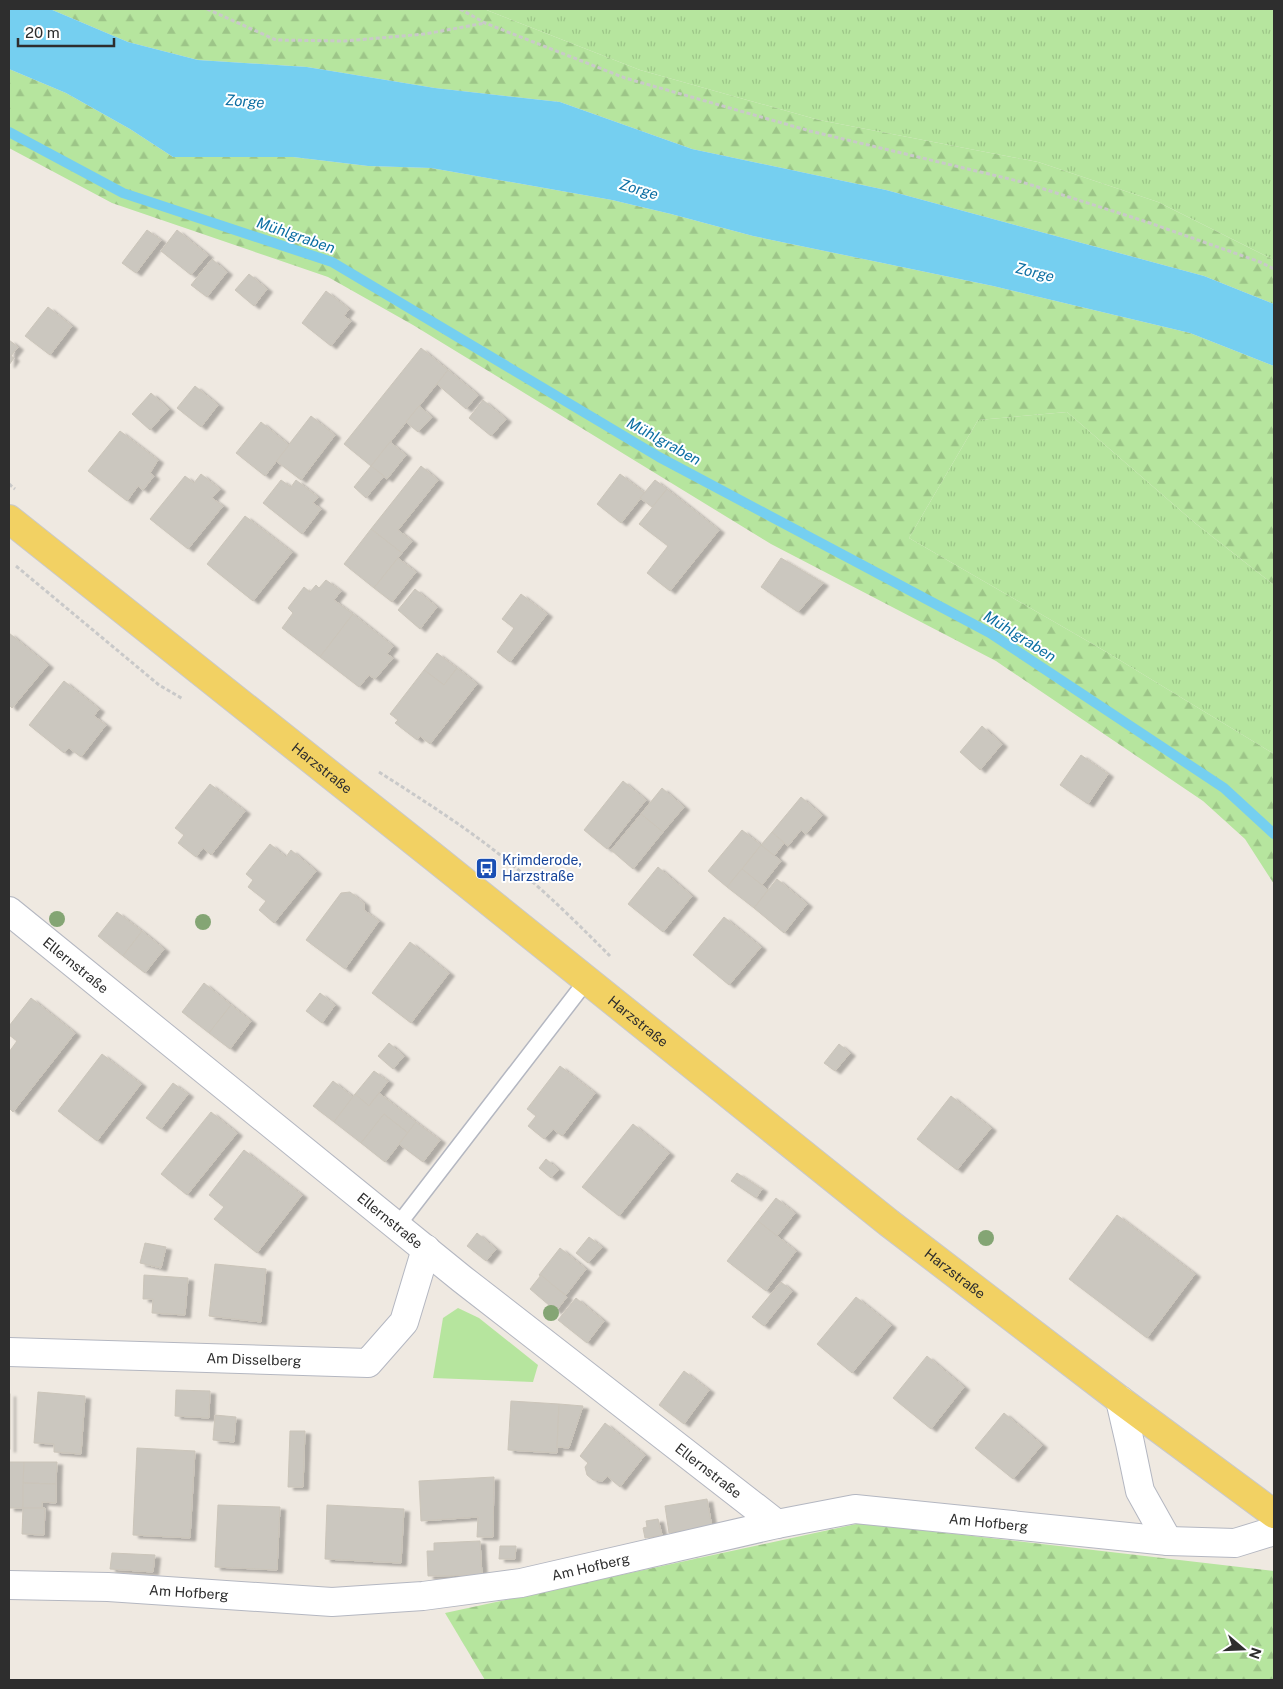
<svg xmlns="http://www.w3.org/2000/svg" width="1283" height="1689" font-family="'Public Sans',sans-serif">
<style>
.grass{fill:url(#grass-tufts)}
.forest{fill:url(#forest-firs)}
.park{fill:#b6e59e}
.water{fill:#75cff0}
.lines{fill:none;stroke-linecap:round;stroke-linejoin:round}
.stream{stroke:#75cff0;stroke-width:10}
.building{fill:#cbc7bf;stroke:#cbc5ba;filter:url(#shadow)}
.lane-casing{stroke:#b4b7c1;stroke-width:18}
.street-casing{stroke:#b4b7c1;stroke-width:30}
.primary-casing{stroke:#c9c9c9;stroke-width:30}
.path{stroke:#c9c9c9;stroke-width:3;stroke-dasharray:4 2.5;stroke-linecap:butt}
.lane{stroke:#fff;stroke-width:15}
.street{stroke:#fff;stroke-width:28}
.primary{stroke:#f2d163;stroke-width:28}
.tree{fill:#84a574}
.labels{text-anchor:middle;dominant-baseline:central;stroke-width:4;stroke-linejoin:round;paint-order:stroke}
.street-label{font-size:14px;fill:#2e2e2e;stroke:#fff}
.transit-label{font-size:14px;fill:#164399;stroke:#fff;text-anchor:start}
.water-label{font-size:15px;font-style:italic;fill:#0d6fa3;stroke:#fff}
</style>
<defs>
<pattern id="grass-tufts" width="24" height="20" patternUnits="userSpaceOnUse" patternTransform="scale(1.25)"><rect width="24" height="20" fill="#b6e59e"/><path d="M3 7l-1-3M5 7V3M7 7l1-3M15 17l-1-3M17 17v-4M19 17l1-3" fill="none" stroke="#9dc588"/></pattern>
<pattern id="forest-firs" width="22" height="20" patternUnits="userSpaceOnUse" patternTransform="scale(1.25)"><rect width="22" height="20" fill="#b6e59e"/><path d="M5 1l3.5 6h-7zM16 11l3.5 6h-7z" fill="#9dc588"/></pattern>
<filter id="shadow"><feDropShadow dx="5.5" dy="3" stdDeviation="1" flood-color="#0004"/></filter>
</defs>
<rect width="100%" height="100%" fill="#efe9e1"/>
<g class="grass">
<path d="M484,9h790v251l-116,-58 -120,-40 -219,-42 -179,-50z"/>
<path d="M1067,412l128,111 79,62v169l-171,-104 -194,-112 69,-118z"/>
</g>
<g class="forest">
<path d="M50,9h434l156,61 179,50 219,42 120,40 116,58v44l-70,-28 -318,-86 -194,-41 -132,-47 -125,-14 -128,-21 -109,-7 -70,-18z"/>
<path d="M9,69l57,24 64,36 43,28h120l75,9 63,2 181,32 59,14 82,22 240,50 197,47 84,33v219l-79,-62 -128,-111 -89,8 -69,118 194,112 171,104v130l-29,-45 -42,-38 -207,-140 -225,-117 -358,-219 -85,-48 -216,-74 -103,-55z"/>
<path d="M861,1523l413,48v109h-789l-40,-67z"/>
</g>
<path class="park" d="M458,1308l21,10 59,47 -5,17 -100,-4 10,-60z"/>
<path class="water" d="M9,9h41l78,33 70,18 109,7 128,21 125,14 132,47 194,41 318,86 70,28v62l-84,-33 -197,-47 -240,-50 -82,-22 -59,-14 -181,-32 -63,-2 -75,-9h-120l-43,-28 -64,-36 -57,-24z"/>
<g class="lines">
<path class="stream" d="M9,132l114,61 209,69 327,195 331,176 234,155 50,46"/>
</g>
<g class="building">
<path d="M147,230l14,10 -25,33 -14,-10z"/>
<path d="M177,230l31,25 -17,20 -30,-24z"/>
<path d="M212,259l15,13 -20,25 -16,-12z"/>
<path d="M249,274l18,15 -13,17 -19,-16z"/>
<path d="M326,291l23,18 -5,7 7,5 -20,25 -29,-23z"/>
<path d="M48,307l24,19 -22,29 -25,-19z"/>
<path d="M9,340l9,7 -7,9 3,2 -5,7z"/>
<path d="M421,348l27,22 -77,96 -27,-22z"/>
<path d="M448,370l30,25 -12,14 -29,-25z"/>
<path d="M195,386l23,19 -17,22 -24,-19z"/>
<path d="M151,393l18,16 -19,21 -18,-16z"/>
<path d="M483,400l23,19 -15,17 -22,-18z"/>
<path d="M419,406l13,11 -14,15 -12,-10z"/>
<path d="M311,416l24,19 -34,45 -25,-19z"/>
<path d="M261,422l28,23 -24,31 -29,-23z"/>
<path d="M120,431l38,29 -8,13 4,3 -11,14 -5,-4 -11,15 -39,-30z"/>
<path d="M390,442l16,13 -19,24 -16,-13z"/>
<path d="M371,466l13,10 -18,22 -12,-11z"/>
<path d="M421,466l17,14 -40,50 14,11 -10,12 -31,-24z"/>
<path d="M201,474l19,15 -8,9 11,8 -35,43 -38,-30 35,-43 9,7z"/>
<path d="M620,474l25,19 -24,30 -24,-19z"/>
<path d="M281,480l10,7 5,-7 22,17 -5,6 8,6 -19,25 -39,-31z"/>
<path d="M655,480l12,9 -15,18 -12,-9z"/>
<path d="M667,489l52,41 -49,61 -23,-18 21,-27 -29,-22z"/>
<path d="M245,516l47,36 -39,49 -46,-37z"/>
<path d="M371,529l31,24 -28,35 -30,-24z"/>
<path d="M398,558l18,14 -24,30 -18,-14z"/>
<path d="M781,558l42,25 -25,29 -37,-25z"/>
<path d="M326,580l15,11 -7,9 19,14 -33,43 -38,-29 11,-15 -5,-5 16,-21 6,5 6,-7 3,3z"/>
<path d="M415,589l22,18 -17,22 -22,-19z"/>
<path d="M521,594l26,20 -37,48 -13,-10 17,-24 -12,-9z"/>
<path d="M353,614l40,32 -6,8 6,4 -18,21 -6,-4 -10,12 -39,-30z"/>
<path d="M9,633l39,32 -36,43 -3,-3z"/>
<path d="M437,653l20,15 -13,17 -20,-15z"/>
<path d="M457,668l20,16 -47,60 -10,-8 -3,4 -22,-17 3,-3 -8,-6 34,-44 20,15z"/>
<path d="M64,681l35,28 -5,7 12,9 -25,32 -12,-9 -5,5 -35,-28z"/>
<path d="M982,726l20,18 -22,26 -20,-18z"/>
<path d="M1081,755l27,19 -20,30 -28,-19z"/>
<path d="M623,781l23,19 -39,49 -23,-19z"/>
<path d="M210,784l35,27 -34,44 -8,-7 -7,9 -18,-14 6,-8 -9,-7z"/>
<path d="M662,788l22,19 -21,25 -22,-18z"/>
<path d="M801,797l21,18 -16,19 -5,-4 -13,16 -16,-14z"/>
<path d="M641,814l22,18 -30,37 -22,-19z"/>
<path d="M742,830l19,15 -34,42 -19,-16z"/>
<path d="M772,832l12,11 -10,13 -13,-11z"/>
<path d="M270,844l16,13 5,-7 25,21 -42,52 -15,-13 7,-9 -18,-14 5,-7 -7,-6z"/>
<path d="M761,845l20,16 -19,24 -20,-16z"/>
<path d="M658,867l34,29 -29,36 -35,-28z"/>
<path d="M742,869l26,21 -14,18 -27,-21z"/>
<path d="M777,879l30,25 -23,29 -30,-25z"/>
<path d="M350,892l14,11v7l15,11 -34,48 -39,-29 35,-47z"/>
<path d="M117,912l25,19 -19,25 -25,-20z"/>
<path d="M724,917l37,30 -32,38 -36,-30z"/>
<path d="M142,931l22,18 -19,24 -22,-17z"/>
<path d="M410,942l39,31 -38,50 -39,-30z"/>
<path d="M204,983l27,22 -22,28 -27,-21z"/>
<path d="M320,993l15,12 -13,18 -16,-12z"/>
<path d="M31,998l44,35 -62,79 -4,-4v-56l8,-11 -8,-6v-9z"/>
<path d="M231,1005l20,16 -21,28 -21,-16z"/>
<path d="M389,1043l15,13 -11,13 -15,-13z"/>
<path d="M839,1044l11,9 -15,18 -11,-8z"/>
<path d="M102,1054l39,30 -44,57 -39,-30z"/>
<path d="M560,1066l35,27 -33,43 -9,-7 -9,10 -16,-13 8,-10 -9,-7z"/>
<path d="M374,1071l14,10 -19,25 -14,-12z"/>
<path d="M333,1081l20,16 -19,25 -21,-16z"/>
<path d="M173,1083l15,11 -27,35 -15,-11z"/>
<path d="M379,1093l37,29 -8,11 -24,-19 -23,29 -27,-21 21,-28 14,12z"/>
<path d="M951,1096l40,32 -34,42 -40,-31z"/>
<path d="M211,1112l26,21 -50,62 -26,-21z"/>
<path d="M384,1114l24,19 -23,29 -24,-19z"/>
<path d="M416,1122l24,18 -17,22 -24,-18z"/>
<path d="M633,1124l36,29 -50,63 -37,-29z"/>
<path d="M244,1150l58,45 -45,58 -43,-34 10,-12 -15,-12z"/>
<path d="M546,1159l13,11 -8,8 -12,-10z"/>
<path d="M737,1173l25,16 -6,9 -25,-17z"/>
<path d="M776,1198l19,15 -18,23 -19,-15z"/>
<path d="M1117,1215l78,59 -48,64 -78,-59z"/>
<path d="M758,1221l38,30 -30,40 -39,-30z"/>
<path d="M477,1233l19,16 -10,12 -19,-15z"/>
<path d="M589,1237l13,10 -14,16 -12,-10z"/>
<path d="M145,1243l21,4 -5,21 -21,-5z"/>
<path d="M560,1248l26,21 -20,26 -27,-20z"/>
<path d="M215,1264l51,5 -5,53 -52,-6z"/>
<path d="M144,1275l44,3 -3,37 -33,-2 1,-14h-10z"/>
<path d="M541,1275l26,22 -11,14 -26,-22z"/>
<path d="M781,1282l11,9 -28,35 -12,-9z"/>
<path d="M856,1297l35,28 -39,48 -35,-29z"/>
<path d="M576,1298l28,23 -17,22 -29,-23z"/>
<path d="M927,1356l37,31 -33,42 -38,-31z"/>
<path d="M684,1371l25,19 -25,34 -25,-19z"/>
<path d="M176,1390l34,1 -1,27 -34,-2z"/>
<path d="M38,1392l47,4 -4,58 -27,-2v-8l-20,-1z"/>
<rect x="9" y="1394" width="1" height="55"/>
<path d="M511,1401l48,3 -2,49 -49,-3z"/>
<path d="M559,1404l24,2 -14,42 -12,-1z"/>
<path d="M1004,1413l38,32 -29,34 -38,-31z"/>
<path d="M215,1415l21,2 -2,25 -21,-2z"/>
<path d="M605,1423l40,32 -25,32 -13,-11 -4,5 -10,-1 -6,-5 -2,-8 3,-4 -8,-7z"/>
<path d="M290,1431h15l-2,56h-15z"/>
<path d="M137,1448l58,3 -5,87 -57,-3z"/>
<path d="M9,1462h15l-1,46h-14z"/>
<path d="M24,1462h33l-1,22 -33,-1z"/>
<path d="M494,1477l-1,60h-16l1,-20 -57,4 -2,-40z"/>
<path d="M23,1483l33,1v19l-14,-1v6h-19z"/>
<path d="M707,1499l5,28 -43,6 -4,-27z"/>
<path d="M218,1505l62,2 -3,63 -62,-3z"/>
<path d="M327,1505l77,4 -3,54 -76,-4z"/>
<path d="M23,1508h22l-1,27 -22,-1z"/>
<path d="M658,1519l4,16 -17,3 -2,-10 4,-1 -1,-6z"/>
<path d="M480,1541l2,34 -54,1 -1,-25h7v-8z"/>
<path d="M500,1546h16l-1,13h-16z"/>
<path d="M112,1553l43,2 -2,17 -43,-3z"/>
</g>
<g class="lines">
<defs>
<path id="lane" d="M398,1225l189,-245"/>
<g id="street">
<path id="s1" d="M9,911l453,368 315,245"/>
<path id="s2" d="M9,1352l359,11 36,-41 22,-73"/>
<path d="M1120,1400l10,43 10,48 28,50"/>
<path id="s3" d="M9,1585l99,2 224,15 91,-6 98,-13 256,-59 78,-15 313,32 67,2 39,-12"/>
</g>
<g id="primary">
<path id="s4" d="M9,519l426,339 454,365 231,177 154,114"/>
</g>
</defs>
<use href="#lane" class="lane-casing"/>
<use href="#street" class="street-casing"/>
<use href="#primary" class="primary-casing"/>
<g class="path">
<path d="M207,9l69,31 69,1 80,-7 60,-11"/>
<path d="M460,9l25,14 140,55 185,53 212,51 125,40 113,40 14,7"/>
<path d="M9,484l6,5"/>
<path d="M16,566l143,119 24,14"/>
<path d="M379,772c45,29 90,57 131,91 36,29 68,61 100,93"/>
</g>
<use href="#lane" class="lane"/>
<use href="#street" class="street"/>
<use href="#primary" class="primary"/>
</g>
<g class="tree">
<circle cx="57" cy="919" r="8"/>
<circle cx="203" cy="922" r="8"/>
<circle cx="986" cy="1238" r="8"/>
<circle cx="551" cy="1313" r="8"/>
</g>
<defs>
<symbol id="bus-square" viewBox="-11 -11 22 22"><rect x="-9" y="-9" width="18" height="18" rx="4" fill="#1a4fb4" stroke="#fff"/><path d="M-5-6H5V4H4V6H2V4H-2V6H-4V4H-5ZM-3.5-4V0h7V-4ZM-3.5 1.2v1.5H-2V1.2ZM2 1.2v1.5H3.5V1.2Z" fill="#fff"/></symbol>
</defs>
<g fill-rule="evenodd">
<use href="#bus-square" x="474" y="856" width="25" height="25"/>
</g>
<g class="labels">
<g class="street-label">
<text stroke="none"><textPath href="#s4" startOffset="400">Harzstraße</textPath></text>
<text stroke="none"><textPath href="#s1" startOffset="86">Ellernstraße</textPath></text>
<text stroke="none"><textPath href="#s4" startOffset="805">Harzstraße</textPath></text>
<text stroke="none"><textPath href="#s1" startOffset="491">Ellernstraße</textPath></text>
<text stroke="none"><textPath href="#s4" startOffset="1210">Harzstraße</textPath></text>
<text stroke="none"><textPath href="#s2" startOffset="245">Am Disselberg</textPath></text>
<text stroke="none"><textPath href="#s1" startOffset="896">Ellernstraße</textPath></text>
<text stroke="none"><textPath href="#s3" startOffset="990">Am Hofberg</textPath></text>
<text stroke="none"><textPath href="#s3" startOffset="585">Am Hofberg</textPath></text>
<text stroke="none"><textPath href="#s3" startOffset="180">Am Hofberg</textPath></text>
</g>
<g class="transit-label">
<text x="502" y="860">Krimderode,<tspan x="502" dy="16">Harzstraße</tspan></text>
</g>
<g class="water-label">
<text transform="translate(245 101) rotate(4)">Zorge</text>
<text transform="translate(639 189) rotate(16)">Zorge</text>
<text transform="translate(296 235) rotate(19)">Mühlgraben</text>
<text transform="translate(1035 272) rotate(14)">Zorge</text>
<text transform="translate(664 441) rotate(29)">Mühlgraben</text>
<text transform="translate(1020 636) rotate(32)">Mühlgraben</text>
</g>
</g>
<rect width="1283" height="1689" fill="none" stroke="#2e2e2e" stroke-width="20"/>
<g transform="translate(1243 1649) rotate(109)" stroke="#ffffff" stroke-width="4" paint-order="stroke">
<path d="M0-4L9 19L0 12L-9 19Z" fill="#2e2e2e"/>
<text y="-8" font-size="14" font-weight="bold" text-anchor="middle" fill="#2e2e2e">N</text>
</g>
<path d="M18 38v8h96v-8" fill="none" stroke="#2e2e2e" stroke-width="2.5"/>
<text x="25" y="38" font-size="15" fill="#2e2e2e" stroke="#ffffff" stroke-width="4" paint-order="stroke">20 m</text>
</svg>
